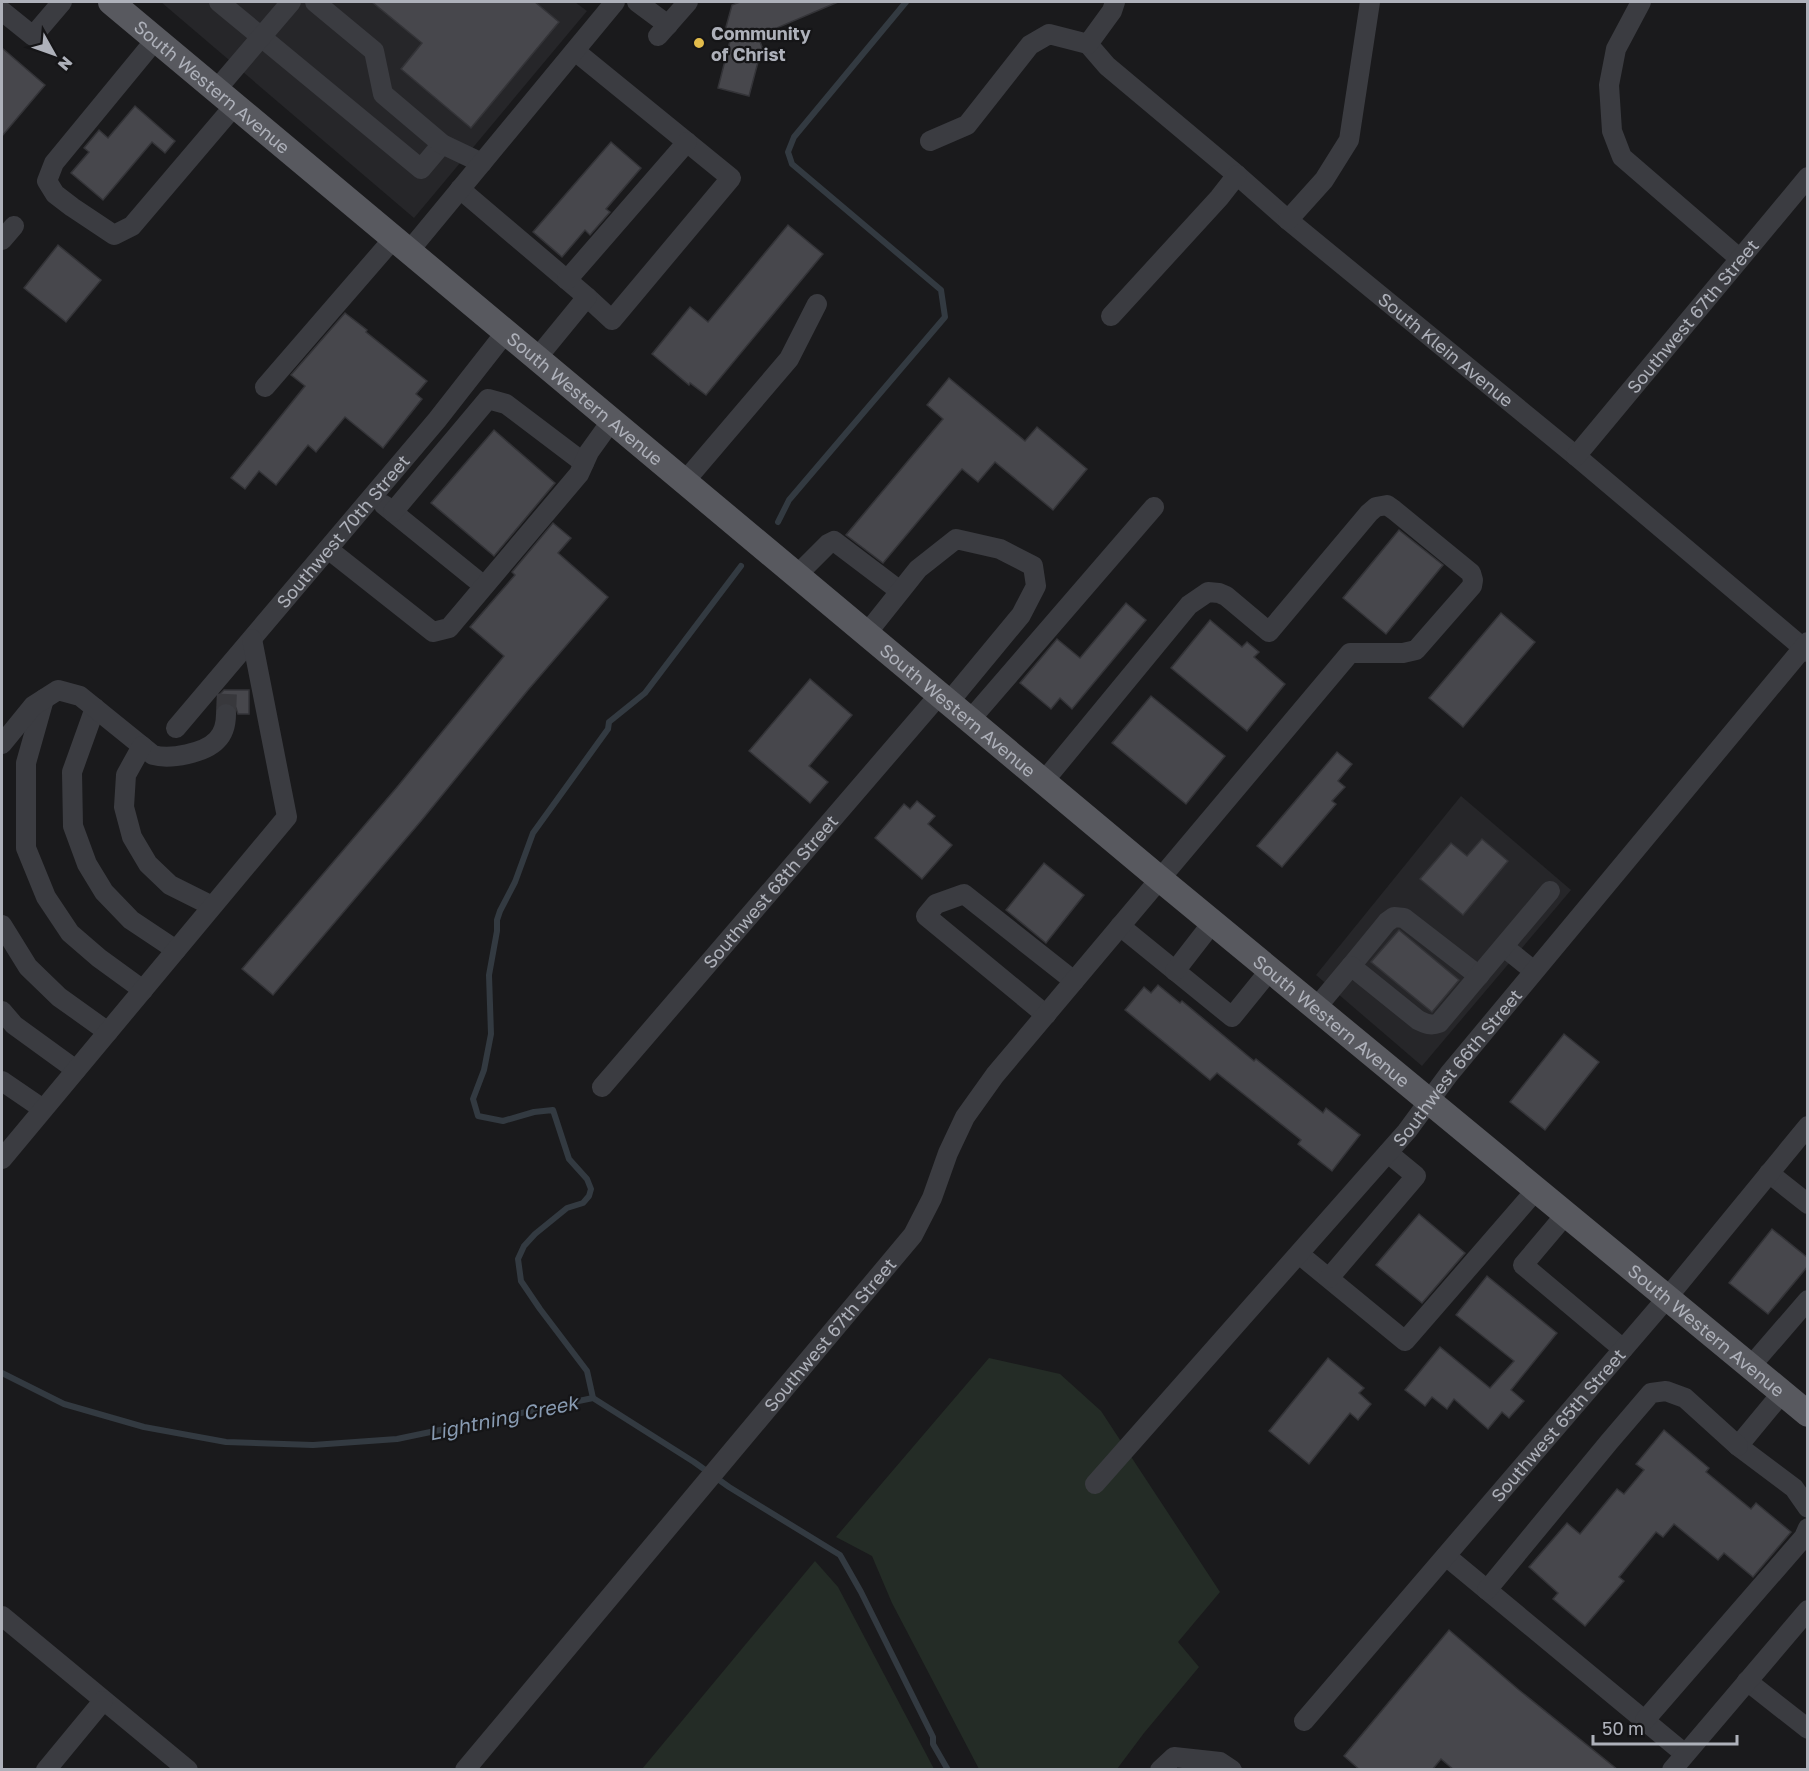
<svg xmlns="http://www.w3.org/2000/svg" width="1809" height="1771" font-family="'Golos Text',sans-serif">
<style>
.built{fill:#262629}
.green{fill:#242c26}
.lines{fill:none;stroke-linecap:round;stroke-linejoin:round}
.stream{stroke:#333a41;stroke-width:6}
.building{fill:#47474c;stroke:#343438;stroke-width:1.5}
.minor-tunnel{stroke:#38383c;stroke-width:20;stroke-dasharray:20 10;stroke-linecap:butt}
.minor{stroke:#3b3c41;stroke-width:20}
.major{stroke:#58595f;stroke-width:26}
.poi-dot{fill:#e3bc4b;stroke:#151517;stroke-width:2}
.labels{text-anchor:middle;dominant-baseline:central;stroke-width:4.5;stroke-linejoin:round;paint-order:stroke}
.poi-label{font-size:18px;font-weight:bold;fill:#aeb1ba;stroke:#151517;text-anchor:start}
.street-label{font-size:18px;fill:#aeb1ba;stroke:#151517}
.water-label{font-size:20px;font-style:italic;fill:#889bb2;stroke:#151517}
</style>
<rect width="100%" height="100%" fill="#1a1a1c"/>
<g class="built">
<path d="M161,2h414l12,9 -173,207z"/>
<path d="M1461,796l110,94 -149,176 -106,-91z"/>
</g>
<g class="green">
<path d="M989,1358l71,16 41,37 119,181 -42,50 21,25 -55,66 -27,36h-138l-87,-166 -20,-47 -36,-19z"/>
<path d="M815,1561l23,26 96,182h-292z"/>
</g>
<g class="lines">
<g class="stream">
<path d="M778,522l11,-22 156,-183 -4,-27 -149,-126 -4,-12 6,-15 112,-135"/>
<path d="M2,1373l62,31 80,23 82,15 87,3 84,-6 196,-41 101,64 35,25 111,68 21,37 72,145v7l15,26"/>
<path d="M593,1398l-6,-27 -47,-62 -19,-28 -3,-22 6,-13 11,-12 32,-26 16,-5 6,-7 2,-7 -4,-10 -18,-20 -16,-49 -19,2 -31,9 -25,-5 -5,-17 11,-29 7,-36 -2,-59 8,-44v-11l3,-9 15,-29 18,-49 75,-104 1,-7 36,-29 96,-127"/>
</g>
</g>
<g class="building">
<path d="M372,2h163l24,20 -88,106 -70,-59 21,-26z"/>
<path d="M740,2h98l-80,34 4,11 -13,49 -31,-8 13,-51 -5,-10 6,-22z"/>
<path d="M2,48l43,37 -43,51z"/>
<path d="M135,106l40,35 -10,12 -13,-11 -49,58 -32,-27 18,-21 -5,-4 15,-18 9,8z"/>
<path d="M611,142l30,26 -35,41 4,3 -20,23 -5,-5 -23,27 -29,-25z"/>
<path d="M788,225l35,29 -117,141 -16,-12 -1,2 -37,-31 38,-47 18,15z"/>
<path d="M58,245l43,35 -35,42 -42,-34z"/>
<path d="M345,313l22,17 -1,2 61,49 -11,13 6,5 -39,49 -38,-31 -29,35 -8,-7 -32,40 -17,-14 -14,18 -14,-11 74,-92 -14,-11z"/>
<path d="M949,378l76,63 12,-14 50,42 -34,41 -58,-48 -17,20 -16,-13 -79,94 -37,-28 97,-116 -16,-14z"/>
<path d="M494,430l61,53 -61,73 -63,-53z"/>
<path d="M553,523l18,15 -13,15 50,44 -80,93 -107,131 -148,174 -31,-26 156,-183 106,-130 -34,-29 45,-52 -3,-3z"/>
<path d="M1399,530l44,35 -57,69 -43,-36z"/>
<path d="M1126,603l20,17 -74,89 -12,-11 -9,11 -31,-26 37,-44 23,19z"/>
<path d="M1501,613l34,29 -72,85 -34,-29z"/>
<path d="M1210,620l32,27 5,-5 12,10 -5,5 31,27 -38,47 -76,-63z"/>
<path d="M810,679l42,36 -43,51 19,16 -18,21 -61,-52z"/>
<path d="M224,690h25v24h-11l-2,-6 -4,-4 -6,-2 -7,2v-9z"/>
<path d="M1151,696l74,60 -39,48 -74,-61z"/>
<path d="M1337,752l15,12 -14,17 7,6 -13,14 4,3 -54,63 -25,-21z"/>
<path d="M917,801l18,15 -7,8 24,21 -30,34 -47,-41 29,-34 6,5z"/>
<path d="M1482,839l26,22 -45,54 -43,-36 31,-36 16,13z"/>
<path d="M1044,863l40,32 -38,48 -40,-33z"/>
<path d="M1399,930l60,50 -27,32 -61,-50z"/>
<path d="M1158,985l22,18 2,-2 72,60 2,-2 67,54 3,-5 34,27 -28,36 -34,-27 3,-4 -84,-67 -7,7 -85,-70 19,-23 7,6z"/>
<path d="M1564,1034l35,28 -54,68 -35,-28z"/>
<path d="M1419,1214l46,39 -43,50 -46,-38z"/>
<path d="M1772,1229l36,29v8l-40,48 -39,-31z"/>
<path d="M1487,1276l70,57 -46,57 13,11 -15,17 -7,-6 -14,17 -34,-30 -7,10 -15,-12 -7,9 -20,-16 35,-43 50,41 24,-27 -58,-46z"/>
<path d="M1328,1358l36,30 -5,5 12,11 -13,16 -8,-7 -41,51 -40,-33z"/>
<path d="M1664,1430l45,38 -3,4 45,37 5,-6 35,29 -38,45 -29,-24 -6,7 -44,-36 -11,13 -7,-5 -37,45 5,4 -39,45 -32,-27 5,-6 -29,-26 38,-44 13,11 37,-45 7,5 20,-24 -8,-6z"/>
<path d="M1449,1630l70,60 99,80h-164l-13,-11 -9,11h-72l-16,-14z"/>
</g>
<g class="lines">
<path class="minor-tunnel" d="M226,714l1,-24"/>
<g class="minor">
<path d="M219,2l202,167 21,-25"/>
<path d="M315,2l59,49 9,43 59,50 40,19"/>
<path d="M637,2l31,23"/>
<path d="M1641,2l-25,47 -7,36 3,46 10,26 117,101"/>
<path d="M2,11l31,25 29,-34"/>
<path d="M658,36l30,-34"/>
<path d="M156,39l-102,124 -7,18 8,13 17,13 42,28 18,-9 103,-121"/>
<path id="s1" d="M1088,44l19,22 130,109 51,45 288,236 232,196"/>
<path d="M575,51l156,127 -119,142 -25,-23"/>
<path d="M216,90l75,-88"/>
<path d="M930,141l37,-16 63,-80 19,-11 39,10 24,-33 3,-9"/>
<path d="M460,189l127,108 -50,61"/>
<path d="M1288,220l36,-40 25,-40 21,-138"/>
<path d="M2,240l12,-14"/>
<path d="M409,251l206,-249"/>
<path d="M567,280l120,-138"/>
<path d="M1111,316l108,-118 18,-23"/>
<path d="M265,387l129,-149"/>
<path id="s2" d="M1576,456l232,-279"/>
<path d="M685,481l104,-122 28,-55"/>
<path d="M384,505l100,81"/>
<path d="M393,512l95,-113 18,5 78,59"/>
<path d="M328,549l105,83 16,-4 130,-154 10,-22 23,-32"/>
<path d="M797,575l31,-31 6,-3 66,50"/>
<path d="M867,633l51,-64 38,-30 44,10 33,17 3,20 -15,29 -72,87"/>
<path d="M44,699l-18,64v85l20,49 24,36 29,25 44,32"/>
<path d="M95,708l-23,64 1,54 14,38 17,28 27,28 45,30"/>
<path d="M970,720l184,-213"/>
<path id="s3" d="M176,728l261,-308 69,-88"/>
<path d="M2,744l31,-38 25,-16 22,6 73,59c17,5 52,-2 64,-15 7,-7 9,-16 9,-26"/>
<path d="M142,746l-16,29 -2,32 8,30 16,27 22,21 42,21"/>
<path d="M2,925l26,42 31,30 49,35"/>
<path d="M1120,926l112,91 38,-47"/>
<path d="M1504,947l30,24"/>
<path d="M1351,966l36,-44 7,-5 10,1 75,58"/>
<path d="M1175,971l38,-49"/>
<path d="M1316,1008l35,-42 67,54c8,4 13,6 21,3l111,-132"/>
<path d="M2,1011l12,14 62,45"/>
<path d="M1046,1015l-120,-99 10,-12 28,-10 110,87"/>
<path d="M2,1081l41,28"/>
<path id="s4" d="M602,1087l338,-393"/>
<path d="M2,1159l285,-342 -35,-178"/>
<path d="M1769,1173l39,31"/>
<path d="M1566,1214l-43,51 100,84"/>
<path d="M1299,1254l106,87 131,-151"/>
<path d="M1329,1278l87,-102 -28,-23"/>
<path d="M1750,1367l58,-67"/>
<path d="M1782,1393l-44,53 56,42 14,20"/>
<path id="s5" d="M1095,1484l312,-353 42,-57 359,-432"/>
<path d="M1446,1556l239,198"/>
<path d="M1487,1590l122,-148 42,-49 15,-2 19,7 53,48"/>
<path d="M2,1616l186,154"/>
<path d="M1747,1681l61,48"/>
<path d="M1645,1720l159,-183 4,-9"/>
<path id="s6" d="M1304,1721l363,-423 141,-172"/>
<path d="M46,1770l57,-69"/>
<path id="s7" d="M465,1770l448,-535 19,-37 16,-45 17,-36 30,-42 355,-422h53l13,-3 56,-64 1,-6 -2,-7 -77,-63 -7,-5 -11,2 -7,6 -100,119 -43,-36 -7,-3 -11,-1 -19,13 -145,176"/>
<path d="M1160,1770l14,-13 46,5 12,8"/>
<path d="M1672,1770l136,-160"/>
</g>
<path class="major" id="s8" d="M111,2l1049,877 648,535"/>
</g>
<circle class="poi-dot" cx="699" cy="43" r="6"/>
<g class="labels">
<g class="poi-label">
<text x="711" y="33">Community<tspan x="711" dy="21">of Christ</tspan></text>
</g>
<g class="street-label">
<text stroke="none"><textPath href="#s8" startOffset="132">South Western Avenue</textPath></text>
<text stroke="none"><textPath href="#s2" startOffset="182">Southwest 67th Street</textPath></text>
<text stroke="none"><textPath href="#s1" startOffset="471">South Klein Avenue</textPath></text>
<text stroke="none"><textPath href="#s8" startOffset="618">South Western Avenue</textPath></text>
<text stroke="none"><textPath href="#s3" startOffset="258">Southwest 70th Street</textPath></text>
<text stroke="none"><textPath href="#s8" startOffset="1104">South Western Avenue</textPath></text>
<text stroke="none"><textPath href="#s4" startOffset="258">Southwest 68th Street</textPath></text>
<text stroke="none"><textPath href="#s8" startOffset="1590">South Western Avenue</textPath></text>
<text stroke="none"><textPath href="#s5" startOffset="552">Southwest 66th Street</textPath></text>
<text stroke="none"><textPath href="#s8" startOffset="2076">South Western Avenue</textPath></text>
<text stroke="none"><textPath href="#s7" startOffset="568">Southwest 67th Street</textPath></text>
<text stroke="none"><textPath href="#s6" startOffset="390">Southwest 65th Street</textPath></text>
</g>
<g class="water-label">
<text transform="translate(503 1417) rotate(-12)">Lightning Creek</text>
</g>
</g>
<rect width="1809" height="1771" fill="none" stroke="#aeb1ba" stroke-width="6"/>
<g transform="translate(54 54) rotate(130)" stroke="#151517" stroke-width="4.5" paint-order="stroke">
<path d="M0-4.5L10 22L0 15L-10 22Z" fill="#aeb1ba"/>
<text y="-9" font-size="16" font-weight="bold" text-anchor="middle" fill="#aeb1ba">N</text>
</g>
<path d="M1593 1735v9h144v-9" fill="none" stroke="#aeb1ba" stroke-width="3"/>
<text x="1602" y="1735" font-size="18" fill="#aeb1ba" stroke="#151517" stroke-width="4.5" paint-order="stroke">50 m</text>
</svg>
